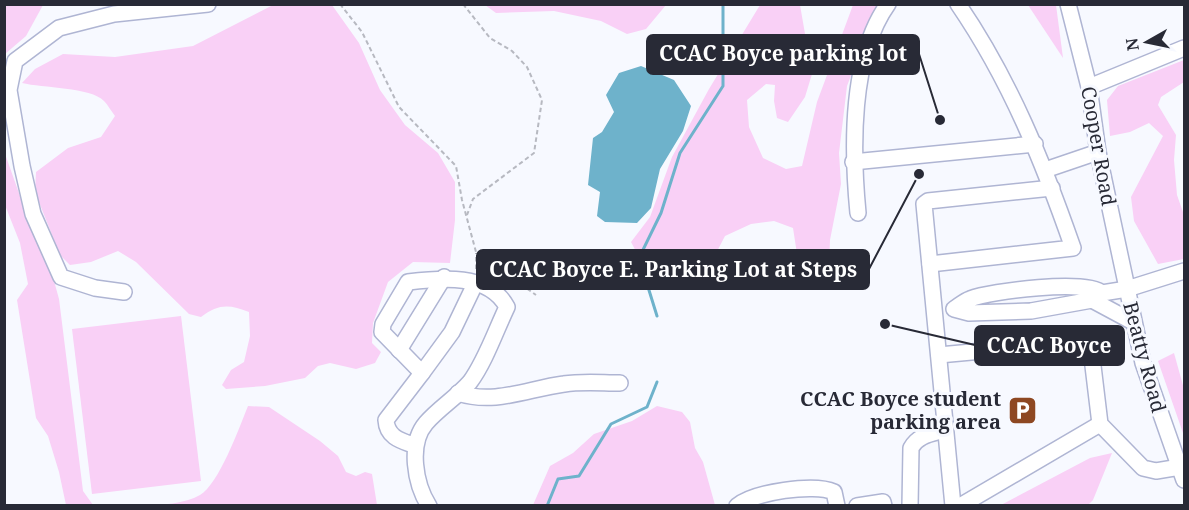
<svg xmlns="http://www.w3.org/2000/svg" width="1189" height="510" font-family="'Noto Serif',serif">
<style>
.green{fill:#f9d0f6}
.water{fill:#6eb2cb}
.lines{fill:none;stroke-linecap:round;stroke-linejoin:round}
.stream{stroke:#6eb2cb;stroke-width:3}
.minor-casing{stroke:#afb5d3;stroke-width:18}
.path{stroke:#b7b9c1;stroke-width:2;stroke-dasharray:4.5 3;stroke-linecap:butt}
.minor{stroke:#fff;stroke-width:15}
.labels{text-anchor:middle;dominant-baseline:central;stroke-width:6;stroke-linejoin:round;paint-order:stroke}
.street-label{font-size:20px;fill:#282a36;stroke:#f7f9ff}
.poi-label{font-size:20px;font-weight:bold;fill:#282a36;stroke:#f7f9ff;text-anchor:end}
.leader{fill:none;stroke:#282a36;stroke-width:2}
.callout-dot{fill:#282a36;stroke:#f7f9ff;stroke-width:2}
.callout{fill:#282a36;stroke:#282a36;stroke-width:2}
.callout-label{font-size:21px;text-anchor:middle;font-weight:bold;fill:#fff}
</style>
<rect width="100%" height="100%" fill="#f7f9ff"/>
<g class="green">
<path d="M5,4l38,1 -17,31 -21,18z"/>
<path d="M273,5h59l27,38 21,47 25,35 33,28 17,29v38l-5,43 -37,-1 -25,20 -15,41 -1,20 9,9 -6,11 -19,6 -26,-6 -12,3 -13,12 -40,8 -39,3 -4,-4 9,-15 13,-8 6,-26 -1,-24c-20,-8 -31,-8 -48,5l-12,-3 -53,-52 -18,-11 -27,11 -21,3 -10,-10 -25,-63 1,-20 32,-24 33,-11 14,-21c-4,-5 -7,-11 -11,-15 -13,-14 -62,-13 -82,-18l13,-14 28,-15 52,3 78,-11z"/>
<path d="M485,5h181l-20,24 -19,5 -26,-13 -47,-10 -58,2z"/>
<path d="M760,5h40l12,69 -7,23 -17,25 -11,-4 -3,-17 1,-16 -9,-1 -19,16 2,27 14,31 23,11 16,-3 15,-64 36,-97h25l-31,81 -8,67 2,31 -11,56 -1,26 -13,11 -19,-23 -4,-26 -19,-7 -23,3 -26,12 -12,23 -15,15 -29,12 -15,-1 -23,-43 19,-25 22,-60 37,-68z"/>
<path d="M1028,5h28l7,53z"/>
<path d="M1184,60v22l-23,15 -3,8 18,30 -2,25 3,35 7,20v44l-26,5 -24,-43 -3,-24 32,-61 -14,-13 -19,9 -20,4 -3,-36 11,-14z"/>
<path d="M4,151l32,90 15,29 8,29 24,192 10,14h-27l-7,-33 -11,-36 -12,-18 -19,-118 11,-16 -8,-41 -15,-38z"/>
<path d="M181,316l20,165 -109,13 -20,-165z"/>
<path d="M1174,353l10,36v47l-26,-75z"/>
<path d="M248,406l21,1 51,34 18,15 8,16 10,4 9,-4 7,2 5,31h-232c16,0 40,-1 55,-10 19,-11 39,-67 48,-89z"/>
<path d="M657,406l25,6 8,10 5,26 8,14 12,43h-182l17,-39 23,-13 21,-19 38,-13z"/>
<path d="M1112,453l-19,47 -5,5h-87l89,-47z"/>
</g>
<path class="water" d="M641,66l33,14 17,26 -8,25 -23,38 -9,39 -14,15 -32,-1 -8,-6 3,-24 -12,-7 5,-47 9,-6 12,-20 -8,-17 13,-22z"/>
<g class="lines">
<g class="stream">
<path d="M657,316l-18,-58 22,-45 19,-60 43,-67v-82"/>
<path d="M547,506l11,-27 21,-3 32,-52 36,-17 10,-25"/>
</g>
<defs>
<g id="minor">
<path d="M1068,4l21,83 9,65 45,211 41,117"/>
<path d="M1089,87l95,-39"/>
<path d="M853,162l182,-18"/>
<path d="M1045,170l53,-18"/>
<path d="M858,213c-6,-62 -8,-156 30,-209"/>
<path d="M930,264l143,-16c-30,-86 -63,-168 -115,-244"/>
<path d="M124,292l-29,-4 -34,-11 -28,-63 -11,-48 -13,-76 6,-29 44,-33 55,-14 94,-10"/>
<path d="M1102,293c-15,-14 -111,-2 -132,6 -6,2 -11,7 -16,10l15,4 62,-2 61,-11 10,-7 25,-4 57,-18"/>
<path d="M1092,300l41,22"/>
<path d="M399,350l45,-73"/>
<path d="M939,355l151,-14 10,83 43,44 13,3 24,-4"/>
<path d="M422,373l30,-41 23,-48"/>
<path d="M458,393c37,12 69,-4 106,-9 18,-3 38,-1 56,-1"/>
<path d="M416,446c-14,-5 -29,-8 -30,-26l36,-47 -40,-41 1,-8 25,-42c33,-4 81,-9 99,25 -11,23 -22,55 -37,75 -13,15 -31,26 -44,41 -18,21 -11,61 3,83"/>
<path d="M737,506c17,-14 77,-23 97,-14l3,14"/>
<path d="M857,506l26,-4 1,4"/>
<path d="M910,506l1,-58c7,-13 20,-14 34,-18"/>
<path d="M953,506l-29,-302 4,-3 124,-13"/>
<path d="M960,506l140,-82"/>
</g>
</defs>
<use href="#minor" class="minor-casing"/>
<g class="path">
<path d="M340,4l22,28 37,75 57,59 6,34 14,52 60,43"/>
<path d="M463,4l27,34 22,13 15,16 15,33 -8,53 -61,46 -6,16"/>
<path d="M476,269v-16"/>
</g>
<use href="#minor" class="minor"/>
</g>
<defs>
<symbol id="parking-square" viewBox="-11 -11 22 22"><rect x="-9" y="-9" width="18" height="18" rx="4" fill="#8e4822" stroke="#f7f9ff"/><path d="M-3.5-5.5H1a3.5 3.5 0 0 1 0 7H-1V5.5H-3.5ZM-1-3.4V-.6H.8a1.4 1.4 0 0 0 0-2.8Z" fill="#fff"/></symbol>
</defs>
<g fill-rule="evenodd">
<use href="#parking-square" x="1006" y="394" width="33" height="33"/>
</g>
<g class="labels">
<g class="street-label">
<text transform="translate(1099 146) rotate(80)">Cooper Road</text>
<text transform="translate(1145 357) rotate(75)">Beatty Road</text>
</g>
<g class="poi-label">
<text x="1001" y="398">CCAC Boyce student<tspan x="1001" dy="23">parking area</tspan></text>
</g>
</g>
<path class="leader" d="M940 120L919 54M919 174L869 269M885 324L975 345"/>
<g class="callout-dot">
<circle cx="940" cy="120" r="6"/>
<circle cx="919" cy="174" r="6"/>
<circle cx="885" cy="324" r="6"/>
</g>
<g class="callout">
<rect x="647" y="35" width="272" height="39" rx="6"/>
<rect x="477" y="250" width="392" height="39" rx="6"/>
<rect x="975" y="326" width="149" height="39" rx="6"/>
</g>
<g class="callout-label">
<text x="783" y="61">CCAC Boyce parking lot</text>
<text x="673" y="277">CCAC Boyce E. Parking Lot at Steps</text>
<text x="1049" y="353">CCAC Boyce</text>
</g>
<rect width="1189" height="510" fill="none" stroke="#282a36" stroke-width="12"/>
<g transform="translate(1147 42) rotate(261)" stroke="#f7f9ff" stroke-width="4.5" paint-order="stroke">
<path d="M0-4.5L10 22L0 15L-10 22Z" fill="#282a36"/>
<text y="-9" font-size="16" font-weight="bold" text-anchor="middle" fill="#282a36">N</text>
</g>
</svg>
